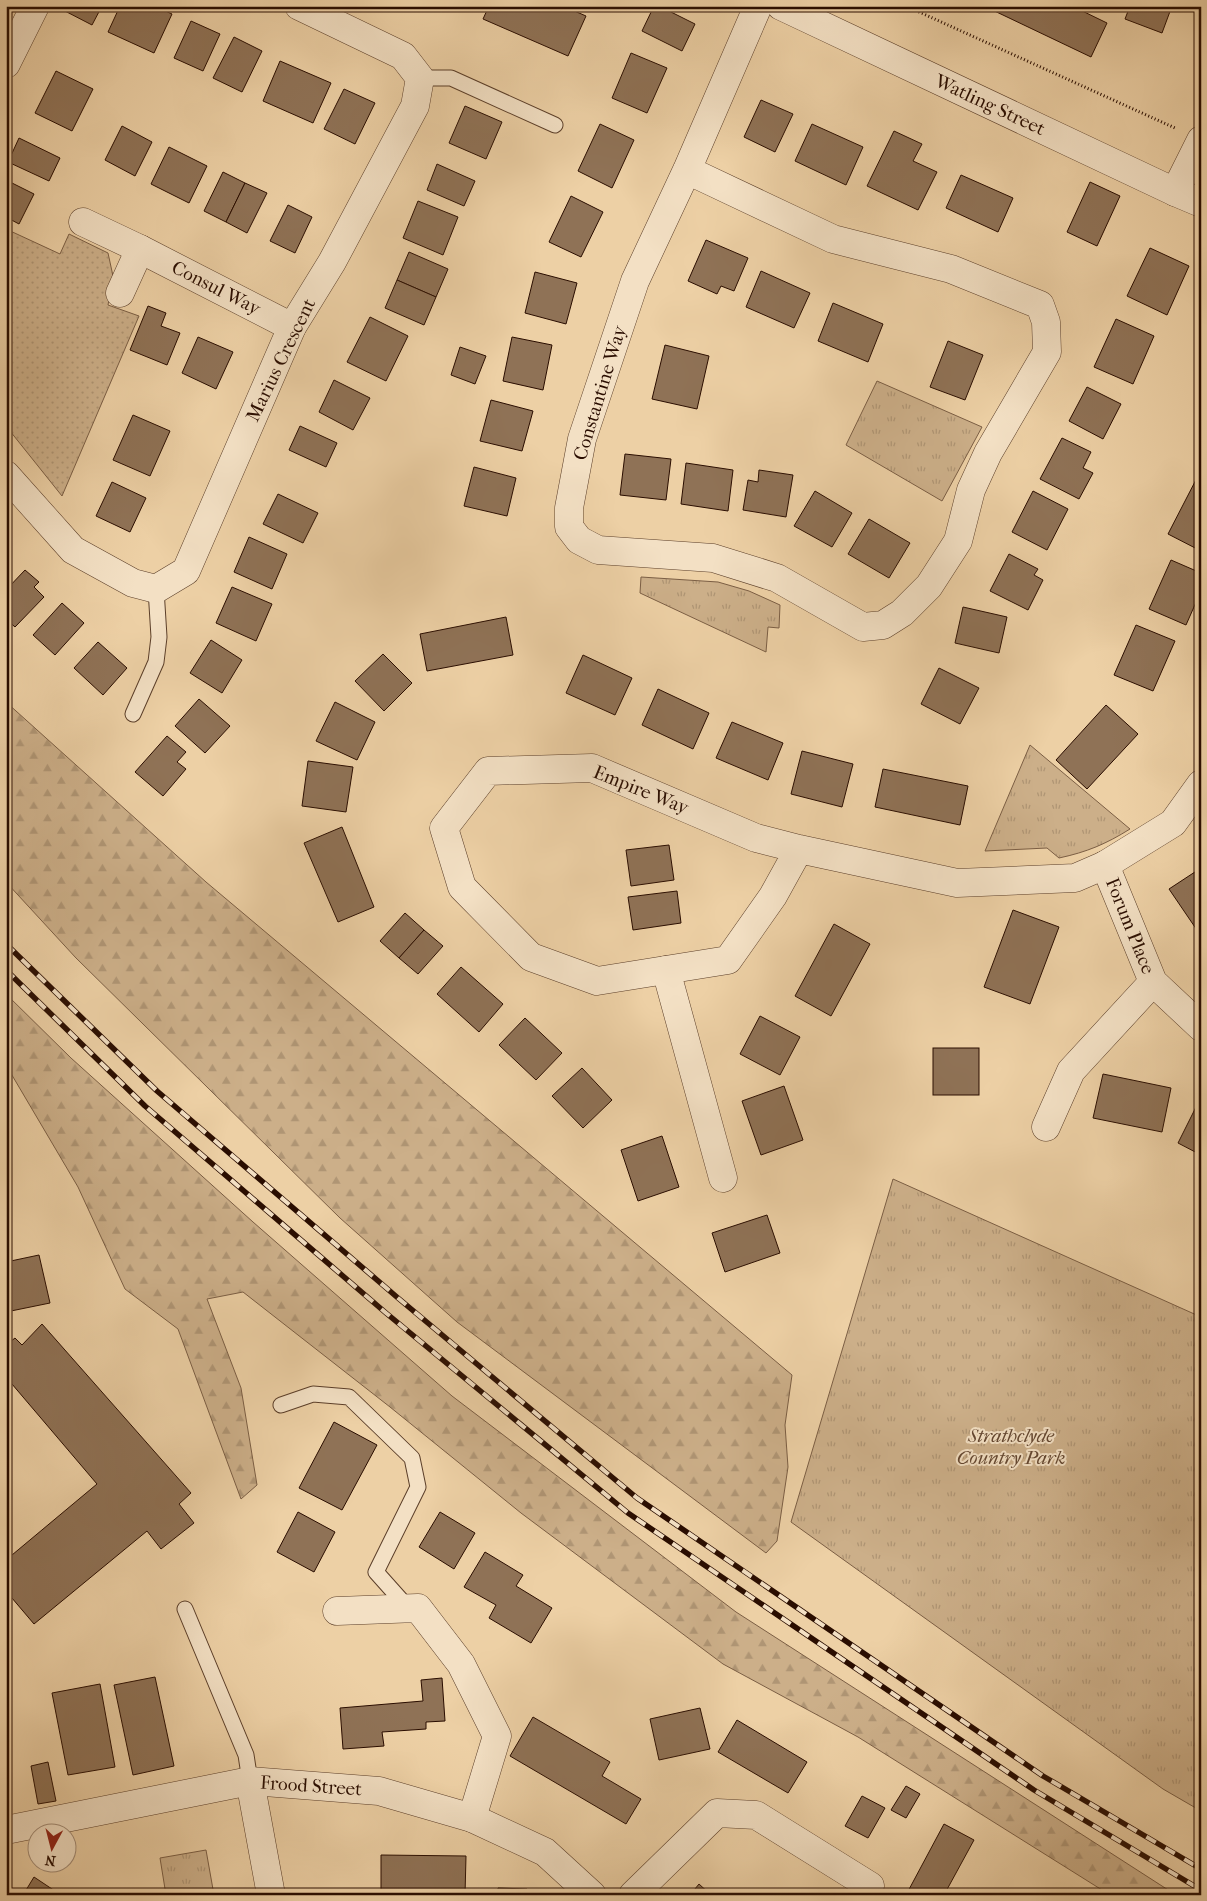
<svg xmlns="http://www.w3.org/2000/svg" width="1207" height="1901" font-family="'IM FELL French Canon',serif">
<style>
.grass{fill:url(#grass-dots);stroke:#7b5e44}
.forest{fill:url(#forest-firs);stroke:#7b5e44}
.park{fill:url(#park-tufts);stroke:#7b5e44}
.building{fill:#8f7256;stroke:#2a0d00}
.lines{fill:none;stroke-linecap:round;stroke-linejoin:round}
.lane-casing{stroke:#5b3e29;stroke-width:17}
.street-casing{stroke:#5b3e29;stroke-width:29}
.path{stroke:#2a0d00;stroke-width:3;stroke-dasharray:1 2.5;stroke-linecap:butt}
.lane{stroke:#f3e0c4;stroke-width:15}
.street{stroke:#f3e0c4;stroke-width:28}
.rail-casing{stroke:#2a0d00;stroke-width:5.5}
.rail{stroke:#f3e0c4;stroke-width:4;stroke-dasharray:11;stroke-linecap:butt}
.labels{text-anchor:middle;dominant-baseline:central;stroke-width:4;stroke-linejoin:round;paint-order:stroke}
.street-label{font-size:19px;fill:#2a0d00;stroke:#f3e0c4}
.park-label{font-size:19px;font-style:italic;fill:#634630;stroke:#f3e0c4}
</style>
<defs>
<pattern id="grass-dots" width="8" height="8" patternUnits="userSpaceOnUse" patternTransform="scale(1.25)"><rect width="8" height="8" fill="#ccaf89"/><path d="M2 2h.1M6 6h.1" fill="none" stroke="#af9574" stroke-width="1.8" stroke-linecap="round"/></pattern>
<pattern id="forest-firs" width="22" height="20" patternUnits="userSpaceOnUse" patternTransform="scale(1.25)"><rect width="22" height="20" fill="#ccaf89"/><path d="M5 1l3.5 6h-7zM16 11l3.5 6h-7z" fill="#af9574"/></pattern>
<pattern id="park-tufts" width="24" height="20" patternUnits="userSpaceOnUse" patternTransform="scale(1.25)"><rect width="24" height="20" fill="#ccaf89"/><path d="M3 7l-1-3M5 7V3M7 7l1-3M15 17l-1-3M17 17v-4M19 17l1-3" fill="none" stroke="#af9574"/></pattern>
</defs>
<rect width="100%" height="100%" fill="#edd0a5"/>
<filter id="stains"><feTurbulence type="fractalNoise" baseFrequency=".004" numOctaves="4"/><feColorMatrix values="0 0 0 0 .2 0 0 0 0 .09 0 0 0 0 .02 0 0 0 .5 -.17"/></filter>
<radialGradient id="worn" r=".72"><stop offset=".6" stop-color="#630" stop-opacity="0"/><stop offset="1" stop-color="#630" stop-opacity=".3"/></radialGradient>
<path class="grass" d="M6,229l54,25 9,-20 39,19 5,23 -5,29 31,11 -77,180 -56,-70z"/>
<g class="forest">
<path d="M6,702l200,180 586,493 -7,50 3,42 -11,74 -11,12 -309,-231 -117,-104 -264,-260 -70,-76z"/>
<path d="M6,994l65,64 182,164 199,174 284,216 440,283h-66l-252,-158 -135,-73 -202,-151 -131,-106 -147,-115 -36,7 34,89 16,97 -16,14 -63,-170 -53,-40 -47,-102 -72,-122z"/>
</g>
<g class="park">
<path d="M877,381l105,46 -40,74 -96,-56z"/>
<path d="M641,577l77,5 31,9 31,14 -1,23 -11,-1 -2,25 -126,-59z"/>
<path d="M1030,745l100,84c-24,15 -43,23 -71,29l-12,-10 -62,3z"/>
<path d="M893,1179l308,138v494l-38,-22 -372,-267z"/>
<path d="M206,1850l8,45h-48l-6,-37z"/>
</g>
<g class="building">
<path d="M65,6h37l-10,19 -29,-15z"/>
<path d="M120,6h35l17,8 -18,39 -46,-21z"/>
<path d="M489,6h74l23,10 -18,40 -85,-37z"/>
<path d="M654,6h5l36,18 -13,27 -40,-20z"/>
<path d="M984,6h88l35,17 -16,34z"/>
<path d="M1130,6h42l-10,27 -37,-14z"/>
<path d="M191,21l29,13 -17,37 -29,-13z"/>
<path d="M234,37l28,14 -20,41 -29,-14z"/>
<path d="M631,53l36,15 -20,45 -35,-15z"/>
<path d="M280,61l51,22 -18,40 -50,-22z"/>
<path d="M56,71l37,18 -21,42 -37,-18z"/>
<path d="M344,89l31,14 -20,41 -31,-15z"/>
<path d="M761,100l32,14 -18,38 -31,-15z"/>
<path d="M465,106l37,16 -16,37 -37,-16z"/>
<path d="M600,124l34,16 -22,48 -34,-17z"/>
<path d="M812,124l51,23 -17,38 -51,-24z"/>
<path d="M122,126l30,16 -17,34 -30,-16z"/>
<path d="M894,131l28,13 -9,17 24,11 -19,38 -51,-24z"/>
<path d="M19,138l41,20 -11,23 -41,-19z"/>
<path d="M169,147l38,19 -18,37 -38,-19z"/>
<path d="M437,164l38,17 -11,25 -37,-16z"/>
<path d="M223,172l22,11 -19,39 -22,-11z"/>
<path d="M961,175l52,23 -15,34 -52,-24z"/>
<path d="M6,180l28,14 -15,30 -13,-7z"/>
<path d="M1090,182l30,14 -23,50 -30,-14z"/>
<path d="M245,183l22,10 -20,40 -21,-11z"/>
<path d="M571,196l32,16 -22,45 -32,-15z"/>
<path d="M418,201l40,16 -15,38 -40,-17z"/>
<path d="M288,205l24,12 -17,36 -25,-12z"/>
<path d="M706,240l42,18 -14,33 -13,-5 -4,8 -29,-13z"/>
<path d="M1150,248l39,18 -22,49 -40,-19z"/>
<path d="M409,252l39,17 -12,28 -39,-17z"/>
<path d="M761,271l49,22 -16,35 -48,-21z"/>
<path d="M535,272l42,11 -11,41 -41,-11z"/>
<path d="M397,280l39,17 -12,28 -39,-17z"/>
<path d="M833,303l50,21 -15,38 -50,-21z"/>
<path d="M148,306l18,7 -5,13 19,7 -13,32 -37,-15z"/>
<path d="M370,317l38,19 -22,45 -39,-19z"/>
<path d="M1116,319l38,17 -21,48 -39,-17z"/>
<path d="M198,337l35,15 -17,37 -34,-16z"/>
<path d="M512,337l40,8 -9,45 -40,-9z"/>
<path d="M948,341l35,14 -18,45 -35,-13z"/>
<path d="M665,345l44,11 -12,53 -45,-10z"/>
<path d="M460,347l26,9 -11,28 -24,-9z"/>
<path d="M334,380l36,18 -17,32 -34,-18z"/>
<path d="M1087,387l34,17 -18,35 -34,-18z"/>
<path d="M491,400l42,11 -11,40 -42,-10z"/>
<path d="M133,415l37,16 -20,45 -37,-16z"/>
<path d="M300,426l37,17 -11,24 -37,-17z"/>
<path d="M1062,438l29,14 -8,16 10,5 -14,26 -39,-20z"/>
<path d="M625,454l46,5 -5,41 -46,-5z"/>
<path d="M686,463l47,7 -5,41 -47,-7z"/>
<path d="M474,467l42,11 -9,38 -43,-10z"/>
<path d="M759,470l34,5 -7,42 -43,-7 5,-30 10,2z"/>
<path d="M1200,472l1,1v78l-33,-17z"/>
<path d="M112,482l34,16 -16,34 -34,-16z"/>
<path d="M815,491l37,22 -20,34 -38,-21z"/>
<path d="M1033,491l35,18 -21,41 -35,-18z"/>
<path d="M278,494l40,19 -15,30 -40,-19z"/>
<path d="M869,519l41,24 -21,35 -41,-24z"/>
<path d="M249,537l38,17 -15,35 -38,-17z"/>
<path d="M1009,554l29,15 -4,6 9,5 -15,30 -38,-19z"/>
<path d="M1171,560l30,13v18l-15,34 -37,-16z"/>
<path d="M25,570l14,12 -5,5 10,10 -29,30 -9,-8v-29z"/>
<path d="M232,587l40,17 -16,37 -40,-18z"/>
<path d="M62,603l22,20 -29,32 -22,-20z"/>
<path d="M963,607l44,10 -8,36 -44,-10z"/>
<path d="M506,617l7,38 -86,16 -7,-37z"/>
<path d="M1136,625l39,16 -22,50 -39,-16z"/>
<path d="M211,640l31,20 -20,33 -32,-20z"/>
<path d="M98,642l29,26 -24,27 -29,-27z"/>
<path d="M383,654l29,29 -28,28 -29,-30z"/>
<path d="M583,655l49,23 -17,37 -49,-22z"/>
<path d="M939,668l40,20 -19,36 -39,-20z"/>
<path d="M658,689l51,24 -16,36 -51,-24z"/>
<path d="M199,699l31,27 -25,27 -30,-27z"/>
<path d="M335,702l40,20 -18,38 -41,-19z"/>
<path d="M1106,705l32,29 -51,55 -31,-29z"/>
<path d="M732,722l51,21 -15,37 -52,-22z"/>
<path d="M167,736l19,16 -9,10 9,7 -23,27 -28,-24z"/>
<path d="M802,751l51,13 -11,43 -51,-13z"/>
<path d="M308,761l45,6 -7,45 -44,-6z"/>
<path d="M883,769l85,17 -8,39 -85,-18z"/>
<path d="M342,827l32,80 -36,15 -34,-79z"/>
<path d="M669,845l5,35 -43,6 -5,-36z"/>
<path d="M1201,868v68l-32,-47z"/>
<path d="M677,891l4,32 -48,7 -5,-33z"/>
<path d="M1013,910l46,17 -29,77 -46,-17z"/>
<path d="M405,913l19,17 -25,28 -19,-17z"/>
<path d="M834,924l36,20 -39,72 -36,-20z"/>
<path d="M424,930l19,16 -25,28 -19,-16z"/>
<path d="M461,967l42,37 -24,28 -42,-38z"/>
<path d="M760,1016l40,21 -20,38 -40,-21z"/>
<path d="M525,1018l37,35 -26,27 -37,-35z"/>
<rect x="933" y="1048" width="46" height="47"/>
<path d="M582,1068l30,32 -29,28 -31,-32z"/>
<path d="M1103,1074l68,14 -9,44 -69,-14z"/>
<path d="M784,1086l19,54 -42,15 -19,-54z"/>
<path d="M1197,1105l4,2v48l-23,-12z"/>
<path d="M662,1136l17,51 -41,14 -17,-51z"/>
<path d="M767,1215l13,38 -55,19 -13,-39z"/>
<path d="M39,1255l11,48 -44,9v-50z"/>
<path d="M42,1324l149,169 -12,11 15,19 -33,26 -14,-18 -113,93 -28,-33v-31l91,-76 -91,-107v-32l9,-7 7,7z"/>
<path d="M334,1422l43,23 -35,65 -43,-22z"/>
<path d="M298,1512l37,20 -21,40 -37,-20z"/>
<path d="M440,1512l35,21 -21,36 -35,-22z"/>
<path d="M485,1552l38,23 -7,11 36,22 -21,35 -42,-25 7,-13 -32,-18z"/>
<path d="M155,1677l19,89 -41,9 -19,-90z"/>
<path d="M442,1678l3,43 -19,1v7l-44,3 2,14 -41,3 -3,-41 83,-7 -2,-21z"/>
<path d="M100,1684l15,83 -47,8 -16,-82z"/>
<path d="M700,1708l10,41 -51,11 -9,-41z"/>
<path d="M533,1717l77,45 -8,14 39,23 -15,25 -116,-68z"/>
<path d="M737,1720l70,42 -19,31 -70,-41z"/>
<path d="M48,1762l8,39 -18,3 -7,-38z"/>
<path d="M906,1786l14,8 -14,24 -15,-8z"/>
<path d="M862,1796l23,12 -17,30 -23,-12z"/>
<path d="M944,1824l30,16 -30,55h-38z"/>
<path d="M381,1855l85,1 -1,39h-84z"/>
<path d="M34,1877l27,18h-38z"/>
<path d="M699,1884l12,11h-21z"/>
<path d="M498,1888l29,1v6h-29z"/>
</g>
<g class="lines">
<defs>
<g id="lane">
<path d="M420,78h31l104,47"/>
<path d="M133,714l23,-52 3,-25 -3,-48"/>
<path d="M281,1405l32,-11 36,3 63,61 6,29 -42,85 33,37"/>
<path d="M185,1609l61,146 4,26"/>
</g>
<g id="street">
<path d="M781,6l394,186 26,11"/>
<path d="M6,64l29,-58"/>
<path d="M687,170l146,69 118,30 89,36 6,17 1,30 -59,101 -17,37 -13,51 -29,45 -27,27 -19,12 -20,2 -86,-49 -64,-20 -115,-8 -19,-10 -10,-13v-19l13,-69 53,-158 52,-111 71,-164"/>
<path d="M1175,192l26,-52"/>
<path d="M83,222l57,27 152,78"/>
<path d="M120,293l20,-44"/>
<path d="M6,475l67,75 60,33 23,6 30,-18 106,-244 40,-65 83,-156 5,-28 -17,-22 -104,-50"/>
<path d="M799,849l-26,47 -45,64 -131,21 -66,-24 -69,-70 -18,-59 44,-57 104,-3 164,70 43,11 158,34 118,-5 30,-13 68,-42 28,-39"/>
<path d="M1105,865l48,117 48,45"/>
<path d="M666,970l57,208"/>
<path d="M1046,1127l25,-56 82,-89"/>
<path d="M337,1611l81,-3 43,56 36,72 -25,82"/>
<path d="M250,1781l21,114"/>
<path d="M6,1830l244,-49 129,10 93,27 73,34 47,43"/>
<path d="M633,1895l84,-82 39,2 114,71"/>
</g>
</defs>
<use href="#lane" class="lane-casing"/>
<use href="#street" class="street-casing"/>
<path class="path" d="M906,6l269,122"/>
<use href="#lane" class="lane"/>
<use href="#street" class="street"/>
<defs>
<g id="rail">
<path d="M6,944l151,147 241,207 239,200 406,278 158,93"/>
<path d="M6,970l139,136 241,207 242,200 406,277 167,100"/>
</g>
</defs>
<use href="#rail" class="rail-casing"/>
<use href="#rail" class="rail"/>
</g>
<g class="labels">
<g class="street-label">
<text transform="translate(990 105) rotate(25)">Watling Street</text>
<text transform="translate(216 288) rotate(27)">Consul Way</text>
<text transform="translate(281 360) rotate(-64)">Marius Crescent</text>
<text transform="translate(600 393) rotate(-73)">Constantine Way</text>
<text transform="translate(641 790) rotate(22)">Empire Way</text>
<text transform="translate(1130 926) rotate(68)">Forum Place</text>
<text transform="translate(311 1786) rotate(4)">Frood Street</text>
</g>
<g class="park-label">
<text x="1011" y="1436">Strathclyde<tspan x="1011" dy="22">Country Park</tspan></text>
</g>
</g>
<rect width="1207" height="1901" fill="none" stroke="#edd0a5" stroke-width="25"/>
<rect x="8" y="8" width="1192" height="1886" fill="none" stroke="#2a0d00" stroke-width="2.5"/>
<rect x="12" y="12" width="1182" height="1876" fill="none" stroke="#2a0d00"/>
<g transform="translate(52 1848) rotate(187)"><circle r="24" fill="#f3e0c4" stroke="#a38c76"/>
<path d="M0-4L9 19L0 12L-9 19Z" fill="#8f2418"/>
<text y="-8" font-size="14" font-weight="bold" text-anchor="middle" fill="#2a0d00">N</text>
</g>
<rect width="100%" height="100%" filter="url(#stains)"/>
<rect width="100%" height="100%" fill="url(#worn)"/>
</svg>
